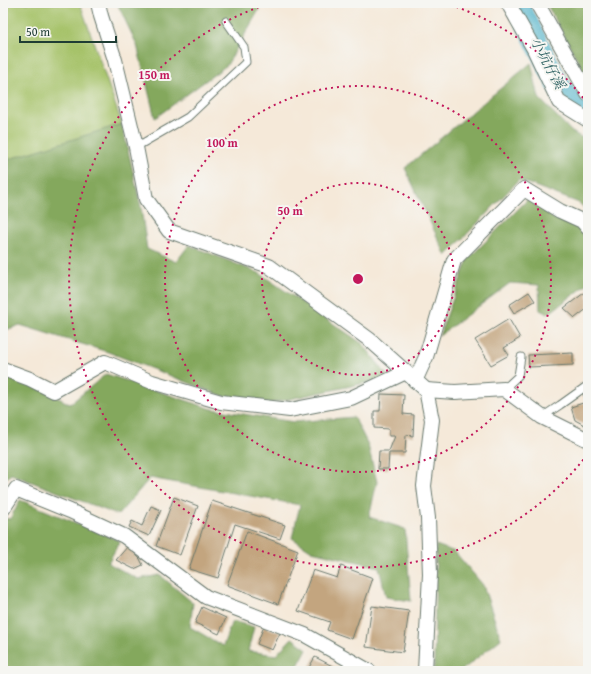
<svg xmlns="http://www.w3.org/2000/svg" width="591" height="674" font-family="'Gentium Book Plus','Noto Serif TC',serif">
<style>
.green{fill:#a6c269;stroke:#62804e}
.forest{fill:#84a85d;stroke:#527248}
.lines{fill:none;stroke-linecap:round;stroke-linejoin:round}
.river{stroke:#4bb1c9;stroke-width:23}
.building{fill:#c3a57f}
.lane-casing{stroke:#6a796e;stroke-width:9}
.street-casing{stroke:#6a796e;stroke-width:16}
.lane{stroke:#fff;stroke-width:7}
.street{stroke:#fff;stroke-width:14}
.ring{fill:none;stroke:#c2185b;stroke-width:2;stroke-dasharray:2 4}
.labels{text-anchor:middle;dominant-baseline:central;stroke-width:4;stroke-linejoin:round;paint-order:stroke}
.water-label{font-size:14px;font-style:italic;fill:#2c6061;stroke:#f6f6f2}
.centre{fill:#c2185b;stroke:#f6f6f2;stroke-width:2}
.ring-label{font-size:12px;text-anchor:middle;font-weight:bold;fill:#c2185b;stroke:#f6f6f2;stroke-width:4;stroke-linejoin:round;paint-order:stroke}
</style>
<rect width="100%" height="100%" fill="#f6f6f2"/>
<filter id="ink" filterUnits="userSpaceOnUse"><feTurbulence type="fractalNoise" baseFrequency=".025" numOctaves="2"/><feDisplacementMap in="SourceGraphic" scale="8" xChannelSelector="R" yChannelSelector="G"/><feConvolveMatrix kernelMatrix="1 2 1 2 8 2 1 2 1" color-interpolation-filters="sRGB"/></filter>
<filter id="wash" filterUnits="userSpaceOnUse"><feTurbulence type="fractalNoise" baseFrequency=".012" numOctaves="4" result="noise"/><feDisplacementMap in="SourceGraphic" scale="16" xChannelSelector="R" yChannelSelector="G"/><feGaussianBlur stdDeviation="0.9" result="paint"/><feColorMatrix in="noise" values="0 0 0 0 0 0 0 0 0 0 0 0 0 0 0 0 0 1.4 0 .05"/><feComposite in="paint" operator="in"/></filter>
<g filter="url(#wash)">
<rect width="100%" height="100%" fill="#f5e9d9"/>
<path class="green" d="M3,3h77l42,121 -119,37z"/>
<g class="forest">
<path d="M117,3h138l4,7 -32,55 -72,53 -18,-73z"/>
<path d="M546,3h42v76z"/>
<path d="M531,63l8,35 33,34 16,9v71l-9,-9 -60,-23 -73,76 -41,-88z"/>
<path d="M122,124l19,83 6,42 29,13 13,-17 70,28 104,71 26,34 -137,29 -144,-55 -88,-27 -17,6v-170z"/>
<path d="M528,199l25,19 26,9 9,13v44l-40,30 -8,-4 -1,-25 -29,-2 -71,53 29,-77z"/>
<path d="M3,369l67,35 36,-30 106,35 82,13 60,-5 14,28 9,37 -8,35 36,12 6,72 -25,-4 -7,-30 -67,-16 -20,-13 8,-33 -150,-27 -32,37 -107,-41 -8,8z"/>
<path d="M20,500l100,41 -12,22 30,16 22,-4 33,28 -3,24 33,19 9,-25 22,6 -6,24 28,4 16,-17 15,11 -12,22h-292v-153l7,1z"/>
<path d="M436,545l19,7 28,33 18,54 -40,32h-27z"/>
</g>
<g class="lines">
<path class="river" d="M517,3l40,80 14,20 17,11"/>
</g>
<g id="blocks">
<g class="building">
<path d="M588,290v18l-13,10 -11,-10z"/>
<path d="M529,292l6,9 -21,12 -5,-8z"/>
<path d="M509,319l11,19 -16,10 5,7 -18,10 -16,-25z"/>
<path d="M573,353v12l-44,2 -1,-12z"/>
<path d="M588,391v36l-13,-7 -4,-13 15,-5 -3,-9z"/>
<path d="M381,394l23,1 -1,19 11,1 -1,21 -7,-1 -1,18h-16l-1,16h-10l1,-18h10l6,-15h-6v-7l-15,-1v-17h6z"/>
<path d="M174,497l24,9 -18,49 -24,-9z"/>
<path d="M212,501l73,24 -5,14 -45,-15 -17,54 -29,-9z"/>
<path d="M151,506l10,4 -12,26 -20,-9 3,-6 10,5z"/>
<path d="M247,531l51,19 -20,54 -51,-19z"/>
<path d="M128,546l12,13 3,6 -9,4 -18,-9z"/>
<path d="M341,566l32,12 -21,61 -25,-9 3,-8 -32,-11 15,-41 24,8z"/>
<path d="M372,606l37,5 -6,41 -37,-5z"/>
<path d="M202,607l24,11 -7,16 -24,-11z"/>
<path d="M264,626l16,7 -8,17 -15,-6z"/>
<path d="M315,657l27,14h-35z"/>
</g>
</g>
</g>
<g filter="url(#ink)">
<use href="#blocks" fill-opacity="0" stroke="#6a796e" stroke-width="1"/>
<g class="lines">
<defs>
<g id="lane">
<path d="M136,147l52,-30 58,-55 -2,-15 -18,-26"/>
<path d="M504,389l14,-13 3,-19"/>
<path d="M542,417l18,-12 28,-20"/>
</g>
<g id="street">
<path d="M98,3l3,13 14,44 21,87 10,52 23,32 100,35 101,74 56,50 6,30 -8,66 4,32 2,56 -5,97"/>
<path d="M508,3l26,46 25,53 29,18"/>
<path d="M537,3l51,91"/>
<path d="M3,369l27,10 24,12 51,-29 47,20 69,20 69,8 61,-12 55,-26"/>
<path d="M415,381l11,-24 28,-97 70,-71 36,22 22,10 6,7"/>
<path d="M426,390l29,2 49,-3 38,28 46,23"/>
<path d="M3,509l13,-20 54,22 54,25 82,61 99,38 64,36"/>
</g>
</defs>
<use href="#lane" class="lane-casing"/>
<use href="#street" class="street-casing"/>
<use href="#lane" class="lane"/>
<use href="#street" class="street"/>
</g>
</g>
<g class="ring">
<circle cx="358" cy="279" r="96"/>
<circle cx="358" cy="279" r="193"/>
<path d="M587 455A289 289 0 1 1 271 3M445 3A289 289 0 0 1 587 103"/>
</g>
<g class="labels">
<g class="water-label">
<text transform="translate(548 63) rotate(62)">小坑仔溪</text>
</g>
</g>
<circle cx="358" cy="279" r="6" class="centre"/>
<g class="ring-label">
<text x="154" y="79">150 m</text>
<text x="222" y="147">100 m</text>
<text x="290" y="215">50 m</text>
</g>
<rect width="591" height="674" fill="none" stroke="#f6f6f2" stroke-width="16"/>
<path d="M20 36v6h96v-6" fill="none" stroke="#1f3d34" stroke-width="2"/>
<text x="26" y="36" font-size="12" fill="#1f3d34" stroke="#f6f6f2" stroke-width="3" paint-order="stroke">50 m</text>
</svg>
